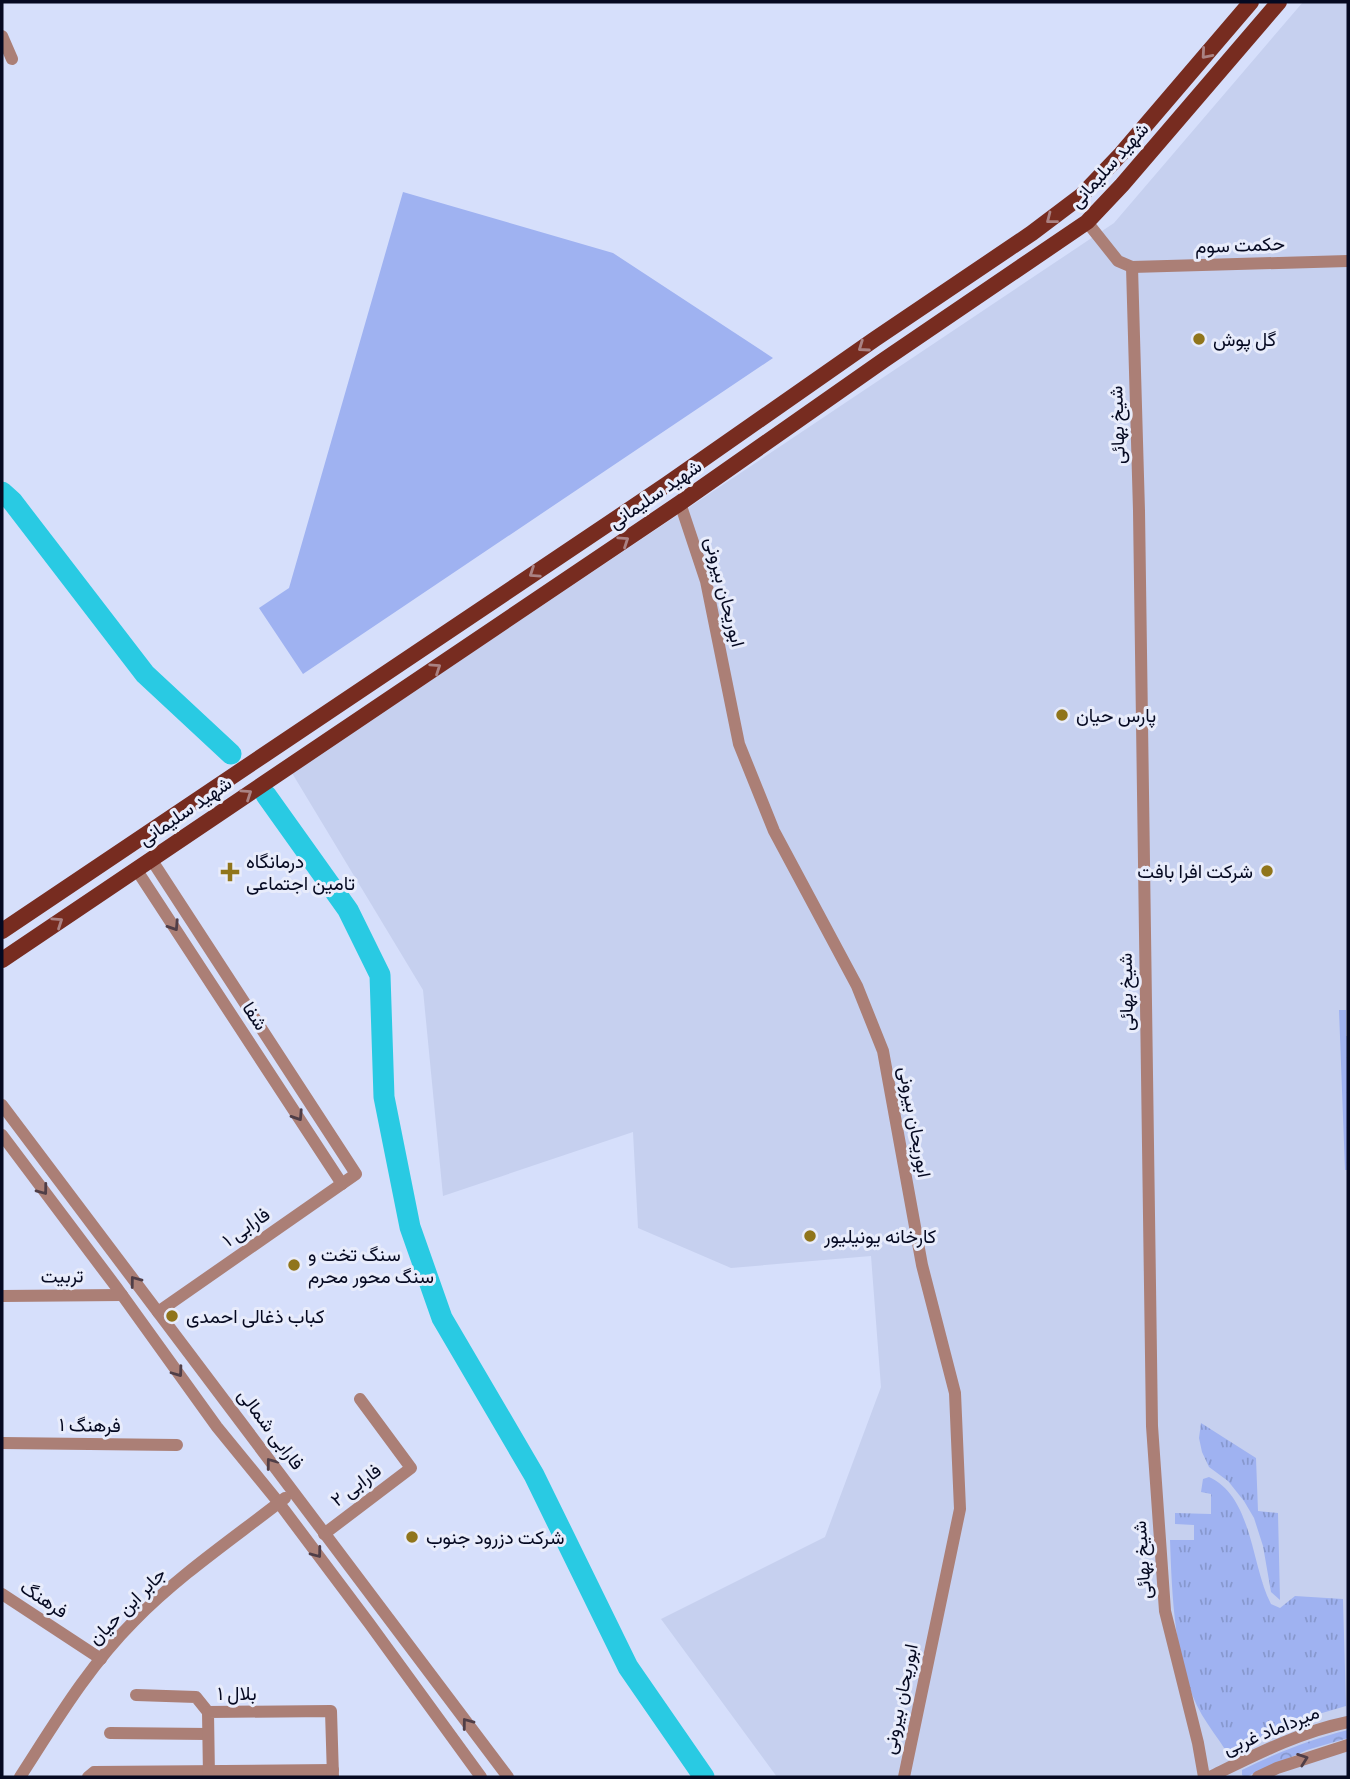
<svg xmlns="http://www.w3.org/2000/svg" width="1350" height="1779" font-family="Cabin,Vazirmatn,sans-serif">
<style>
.built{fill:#c6d0ef}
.grass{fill:url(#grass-tufts)}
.forest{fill:url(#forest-crowns)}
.pitch{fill:#9fb2f1}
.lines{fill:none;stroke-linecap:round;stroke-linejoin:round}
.river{stroke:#29cae3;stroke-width:21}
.minor{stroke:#ab7f76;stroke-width:12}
.major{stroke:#772c20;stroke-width:16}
.oneway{stroke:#aa8283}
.oneway2{stroke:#503e47}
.poi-dot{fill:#90751b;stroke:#e8ecfb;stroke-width:2.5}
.labels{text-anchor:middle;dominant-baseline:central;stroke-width:6;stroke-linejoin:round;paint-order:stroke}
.street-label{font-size:19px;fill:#050921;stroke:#e8ecfb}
.poi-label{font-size:19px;fill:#050921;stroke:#e8ecfb;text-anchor:start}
</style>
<defs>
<pattern id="grass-tufts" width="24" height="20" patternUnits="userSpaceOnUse" patternTransform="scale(1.75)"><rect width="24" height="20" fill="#9fb2f1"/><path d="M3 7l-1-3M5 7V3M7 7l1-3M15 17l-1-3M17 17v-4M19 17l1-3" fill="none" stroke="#8798ce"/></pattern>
<pattern id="forest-crowns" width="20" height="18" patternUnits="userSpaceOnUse" patternTransform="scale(1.75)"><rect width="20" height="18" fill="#9fb2f1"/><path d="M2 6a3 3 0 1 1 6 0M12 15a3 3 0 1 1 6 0" fill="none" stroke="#8798ce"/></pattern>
</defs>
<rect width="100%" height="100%" fill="#d6dffb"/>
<path class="built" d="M1303,2h45v1775h-571l-116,-158 164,-82 56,-150 -10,-131 -140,12 -93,-40 -5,-96 -190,64 -20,-206 -131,-217 822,-550z"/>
<g class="grass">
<path d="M1339,1010h7v26h2v134h-3z"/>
<path d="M1201,1423l55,35 2,53 20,2 2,87 -9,-8 -8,-46 -9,-28 -10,-17 -16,-20 -19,-14 -7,-15 -3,-14z"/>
<path d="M1209,1477c44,20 42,89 62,127l9,4 15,-12 48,3 3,107 -58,17 -49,25 -13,3c-8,-13 -17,-24 -24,-36 -28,-49 -30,-120 -32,-175h24v-15l-19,-1v-11l36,1v-20l-10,-2 2,-13z"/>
</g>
<path class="forest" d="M1348,1730v8l-41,12 -61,27 -4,-2v-5c34,-17 69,-31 106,-40z"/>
<path class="pitch" d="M403,192l210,61 160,105 -470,316 -44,-66 30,-20z"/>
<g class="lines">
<g class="river">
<path d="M2,492l10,9 133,173 86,80"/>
<path d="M266,795l82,115 32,65 4,122 26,130 32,91 92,157 94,192 76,110"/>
</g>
<g class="minor">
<path d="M2,36l10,23"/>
<path d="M1087,222l31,39 14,6 216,-6"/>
<path d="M1132,267l7,244 13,915 13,185 33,132 6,34"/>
<path d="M680,503l26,78 33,163 35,87 83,155 26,65 39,214 33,128 5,116 -56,268"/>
<path d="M151,859l205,315 -198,138"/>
<path d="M136,869l206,315"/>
<path d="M2,1105l506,672"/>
<path d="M2,1135l115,153 100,139 62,76 90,120 112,154"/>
<path d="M2,1296l120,-1"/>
<path d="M2,1443l175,2"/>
<path d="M324,1534l87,-66 -51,-69"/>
<path d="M2,1594l99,65"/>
<path d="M136,1695l60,2 12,15"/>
<path d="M110,1733l98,1"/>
<path d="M20,1777c35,-54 68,-110 114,-156 45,-46 100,-83 151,-123"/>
<path d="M88,1777l6,-5 239,-2"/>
<path d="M209,1777l-1,-65 123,-1 2,66"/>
<path d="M1210,1777c45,-22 89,-45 138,-55"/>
<path d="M1258,1777l19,-9 71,-23"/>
</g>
<g class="major">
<path d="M2,931l664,-446 209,-146 157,-106 49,-37 40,-42 130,-152"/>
<path d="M2,960l678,-457 204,-143 203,-138 35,-37 157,-183"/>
</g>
</g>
<defs><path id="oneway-chevron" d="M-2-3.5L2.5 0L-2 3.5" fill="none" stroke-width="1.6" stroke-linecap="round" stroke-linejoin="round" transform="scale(1.75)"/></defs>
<g class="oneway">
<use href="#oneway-chevron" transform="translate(1206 54) rotate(131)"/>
<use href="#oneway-chevron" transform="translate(1051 219) rotate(142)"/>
<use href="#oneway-chevron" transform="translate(863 347) rotate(145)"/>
<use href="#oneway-chevron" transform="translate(624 541) rotate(-34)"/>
<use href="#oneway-chevron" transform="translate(534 573) rotate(146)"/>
<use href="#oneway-chevron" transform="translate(436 668) rotate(-34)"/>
<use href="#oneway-chevron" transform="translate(247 794) rotate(-34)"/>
<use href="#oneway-chevron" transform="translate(58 922) rotate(-34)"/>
</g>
<g class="oneway2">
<use href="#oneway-chevron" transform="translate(174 926) rotate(57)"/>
<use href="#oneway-chevron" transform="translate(298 1116) rotate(57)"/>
<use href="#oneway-chevron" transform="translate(43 1190) rotate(53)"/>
<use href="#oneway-chevron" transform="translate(135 1281) rotate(-127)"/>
<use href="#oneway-chevron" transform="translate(178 1372) rotate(54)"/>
<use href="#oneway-chevron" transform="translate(271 1463) rotate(-127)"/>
<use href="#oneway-chevron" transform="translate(317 1553) rotate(53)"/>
<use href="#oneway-chevron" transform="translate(467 1723) rotate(-127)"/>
<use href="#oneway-chevron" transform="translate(1303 1759) rotate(-20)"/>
</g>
<g class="poi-dot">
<circle cx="1199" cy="339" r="7"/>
<circle cx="1062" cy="715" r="7"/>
<circle cx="1267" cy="871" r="7"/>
<path d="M226.5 861.5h7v7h7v7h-7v7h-7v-7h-7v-7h7z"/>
<circle cx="810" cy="1236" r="7"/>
<circle cx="294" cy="1265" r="7"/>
<circle cx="172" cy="1316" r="7"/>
<circle cx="412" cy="1537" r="7"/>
</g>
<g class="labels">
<g class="street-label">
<text transform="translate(1109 165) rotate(-48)">شهید سلیمانی</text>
<text transform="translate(1240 245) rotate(-2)">حکمت سوم</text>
<text transform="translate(1117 425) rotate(-92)">شیخ بهائی</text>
<text transform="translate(655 494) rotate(-34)">شهید سلیمانی</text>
<text transform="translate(725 592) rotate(76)">ابوریحان بیرونی</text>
<text transform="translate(185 811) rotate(-34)">شهید سلیمانی</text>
<text transform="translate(1126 992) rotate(-91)">شیخ بهائی</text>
<text transform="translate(255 1016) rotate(57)">شفا</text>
<text transform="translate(915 1122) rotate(80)">ابوریحان بیرونی</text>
<text transform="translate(246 1227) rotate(-35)">فارابی ۱</text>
<text transform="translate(62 1276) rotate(-1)">تربیت</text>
<text transform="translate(90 1425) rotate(1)">فرهنگ ۱</text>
<text transform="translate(271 1429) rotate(53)">فارابی شمالی</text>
<text transform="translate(356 1485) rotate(-37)">فارابی ۲</text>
<text transform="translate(1142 1560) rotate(-94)">شیخ بهائی</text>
<text transform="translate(44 1599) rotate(33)">فرهنگ</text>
<text transform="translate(127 1606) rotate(-45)">جابر ابن حیان</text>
<text x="237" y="1693">بلال ۱</text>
<text transform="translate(900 1699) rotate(-78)">ابوریحان بیرونی</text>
<text transform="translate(1271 1730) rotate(-22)">میرداماد غربی</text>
</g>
<g class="poi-label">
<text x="1213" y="339">گل پوش</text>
<text x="1076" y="715">پارس حیان</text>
<text x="246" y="861">درمانگاه<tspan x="246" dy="22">تامین اجتماعی</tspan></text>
<text x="1253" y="871" text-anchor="end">شرکت افرا بافت</text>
<text x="824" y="1236">کارخانه یونیلیور</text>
<text x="308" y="1254">سنگ تخت و<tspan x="308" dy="22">سنگ محور محرم</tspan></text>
<text x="186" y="1316">کباب ذغالی احمدی</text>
<text x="426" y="1537">شرکت دزرود جنوب</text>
</g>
</g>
<rect width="1350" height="1779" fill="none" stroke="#050921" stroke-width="7"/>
</svg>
